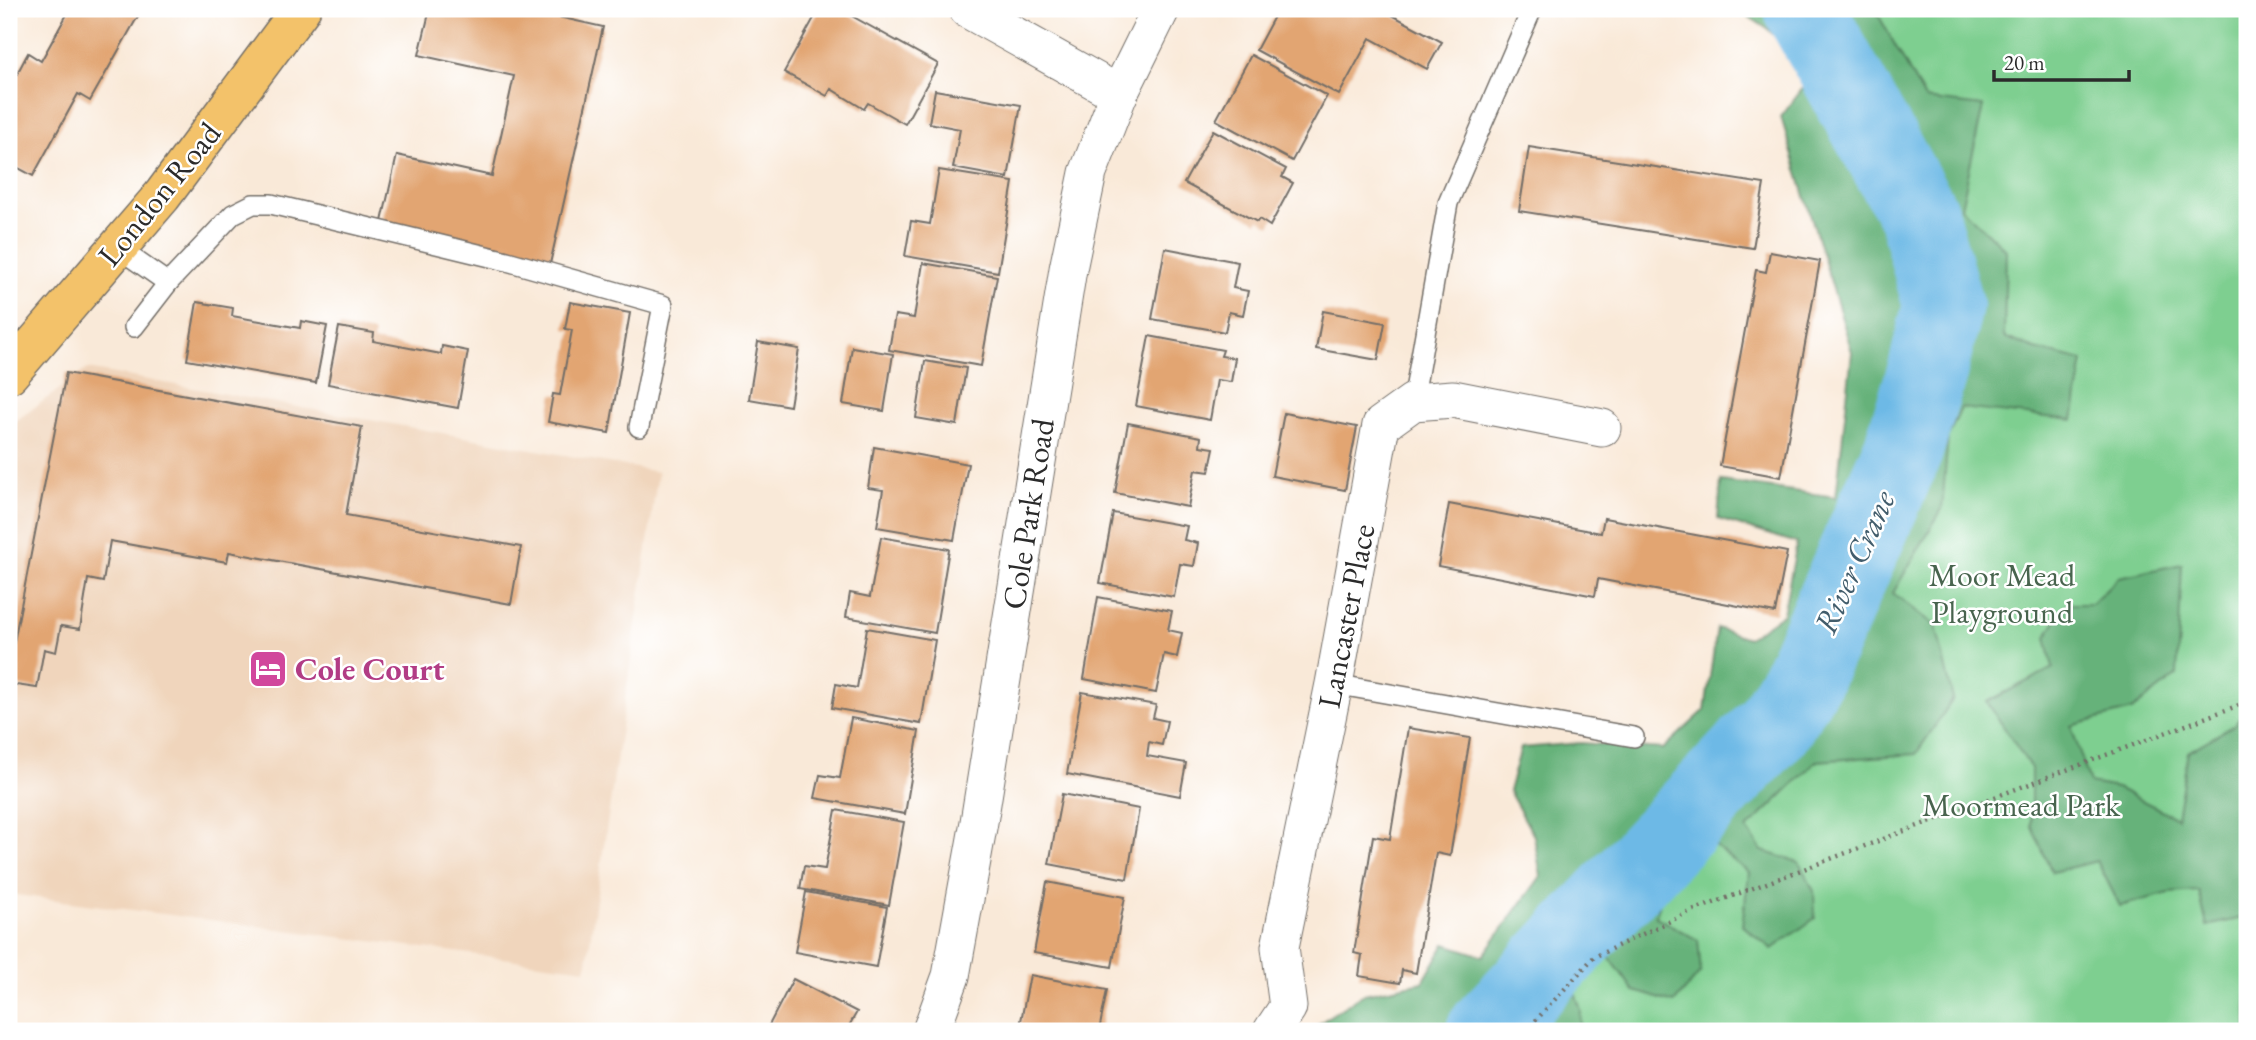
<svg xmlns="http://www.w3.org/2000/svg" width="2256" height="1040" font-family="'EB Garamond',serif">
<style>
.built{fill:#f0d5bc}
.green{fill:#7ecf90;stroke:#547d5e;stroke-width:2}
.forest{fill:#66b27a;stroke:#486e52;stroke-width:2}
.water{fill:#6db9e6;stroke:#4c7288;stroke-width:2}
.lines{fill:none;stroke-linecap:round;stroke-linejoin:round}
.river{stroke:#6db9e6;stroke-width:80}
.building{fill:#e2a572}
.service-casing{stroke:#736e68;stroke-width:22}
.minor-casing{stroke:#736e68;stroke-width:39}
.primary-casing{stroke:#736e68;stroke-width:41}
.path{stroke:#736e68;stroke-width:4.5;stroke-dasharray:2 5;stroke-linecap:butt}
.service{stroke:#fff;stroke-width:19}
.minor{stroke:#fff;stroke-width:37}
.primary{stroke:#f3c26a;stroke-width:38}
.labels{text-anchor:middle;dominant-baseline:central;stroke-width:5;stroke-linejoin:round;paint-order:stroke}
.street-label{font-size:32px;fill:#2b2b2b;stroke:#fff}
.park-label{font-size:32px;fill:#48644e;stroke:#fff}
.hotel-label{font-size:32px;font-weight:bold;fill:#b23c85;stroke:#fff;text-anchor:start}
.water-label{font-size:33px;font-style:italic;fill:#425d6c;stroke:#fff}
</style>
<rect width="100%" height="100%" fill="#fff"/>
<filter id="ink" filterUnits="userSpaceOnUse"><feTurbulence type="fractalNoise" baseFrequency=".0143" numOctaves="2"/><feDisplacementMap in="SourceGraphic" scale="14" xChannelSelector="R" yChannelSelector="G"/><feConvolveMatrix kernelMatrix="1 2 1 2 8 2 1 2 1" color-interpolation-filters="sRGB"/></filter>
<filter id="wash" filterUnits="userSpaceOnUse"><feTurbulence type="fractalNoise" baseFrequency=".00686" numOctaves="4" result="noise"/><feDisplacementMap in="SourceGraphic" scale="28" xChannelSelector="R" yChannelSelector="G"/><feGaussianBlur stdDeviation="1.57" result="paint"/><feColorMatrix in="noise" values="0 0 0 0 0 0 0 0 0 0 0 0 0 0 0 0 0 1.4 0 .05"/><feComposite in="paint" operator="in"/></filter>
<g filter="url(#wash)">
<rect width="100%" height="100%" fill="#f9e9d8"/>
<path class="built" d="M87,369l571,103 -72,497 -577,-75v-468z"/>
<path class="green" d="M1847,9h400v1022h-717l193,-197 196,-324z"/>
<g class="forest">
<path d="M1737,9h138l50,90 58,7 -22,102 45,42 -2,87 31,12 48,12 -10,59 -112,-12 -13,29 -6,72 -49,84 43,33 17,73 -37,55 -99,7 -70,68 15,22 37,11 15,29 1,27 -43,31 -30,-24 7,-52 -36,-29 -50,47 -7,26 42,23 3,32 -27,31 -40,-12 -27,-37 -32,39 6,17 -1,21h-269l17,-14 36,-23 59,-12 22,-38 38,12 58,-80 -7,-40 -25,-45 12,-43 60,-5 82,6 42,-39 12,-82 31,10 35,-24 14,-71 -79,-24 3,-38 115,16 16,-145 -71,-235 31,-41 -43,-46z"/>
<path d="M2182,564l-5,111 -45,35 -61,16 19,57 27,5 60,30 11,-66 46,-27 13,-19v211l-40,9 -8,-35 -30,2 -49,13 -23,-45 -45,11 -21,-47v-57l-44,-66 66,-34 -7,-31 20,-33h26l27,-27z"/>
</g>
<path class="water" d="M1533,948l25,27 -49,56h-58z"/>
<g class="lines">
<path class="river" d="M1486,1031l288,-306 30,-50 99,-225 25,-81 15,-64 -25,-92 -114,-204"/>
</g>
<g id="blocks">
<g class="building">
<path d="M70,9h72l-52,92 -12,-7 -45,82 -24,-13v-74l19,-36 13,8z"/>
<path d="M430,9h93l80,18 -53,237 -169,-38 16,-71 95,21 22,-100 -95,-21z"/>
<path d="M819,9h20l99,55 -33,60 -37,-21 -4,6 -33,-20 -4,7 -43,-24z"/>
<path d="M1278,9h103l61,33 -15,27 -57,-31 -31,57 -83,-45z"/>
<path d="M1251,55l76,41 -35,65 -76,-41z"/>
<path d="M935,90l86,15 -13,73 -55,-10 7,-39 -31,-6z"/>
<path d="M1213,130l73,39 -4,8 11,6 -23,43 -11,-7 -2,3 -73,-39z"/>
<path d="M1529,147l235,37 -11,64 -234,-37z"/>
<path d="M939,170l74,12 -15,90 -93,-16 6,-35 19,3z"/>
<path d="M1165,248l73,14 -5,26 15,3 -5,24 -14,-3 -4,20 -73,-13z"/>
<path d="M1770,252l50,9 -39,216 -61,-11 36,-196 10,2z"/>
<path d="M923,263l74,13 -16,90 -92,-16 6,-35 19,3z"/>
<path d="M197,302l36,6 -1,8 68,12 1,-7 26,5 -11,57 -129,-23z"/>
<path d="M570,302l60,11 -21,120 -61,-11 5,-28 7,1 12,-65 -7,-1z"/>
<path d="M1323,311l62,12 -7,37 -62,-11z"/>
<path d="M339,327l35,6 -1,8 68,13 1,-8 26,5 -10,57 -130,-24z"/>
<path d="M1149,336l74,14 -2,6 14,2 -4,24 -14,-2 -7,40 -74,-14z"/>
<path d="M758,342l41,7 -9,57 -41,-7z"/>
<path d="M852,347l41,7 -9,57 -41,-7z"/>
<path d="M925,361l41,7 -9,57 -41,-7z"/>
<path d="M66,373l296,54 -16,88 175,32 -10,57 -282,-52 -2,10 -117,-21 -7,41 -15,-3 -8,50 -19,-3 -5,26 -12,-3 -7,39 -28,-4v-38l4,1z"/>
<path d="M1284,413l73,14 -12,63 -73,-14z"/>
<path d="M1128,423l73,14 -1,9 14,2 -5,24 -14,-2 -7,37 -73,-14z"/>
<path d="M874,447l94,17 -14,76 -77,-13 6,-37 -15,-2z"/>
<path d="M1449,504l152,29 3,-15 183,34 -12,61 -177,-34 -3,17 -157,-30z"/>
<path d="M1113,513l74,13 -3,14 14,3 -4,23 -14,-2 -6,33 -74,-14z"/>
<path d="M881,537l68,12 -14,84 -89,-16 4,-24 20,4z"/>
<path d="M1098,597l74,14 -4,19 14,3 -5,24 -13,-3 -8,39 -72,-14z"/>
<path d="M867,628l68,12 -14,84 -89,-16 4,-24 21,4z"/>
<path d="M1082,692l74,13 -3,13 14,3 -5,24 -13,-3 -2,14 39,7 -6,33 -113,-22z"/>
<path d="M851,718l68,13 -14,83 -90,-16 5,-23 20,3z"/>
<path d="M1408,728l62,10 -20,118 -14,-3 -20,120 -14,-3 -2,13 -41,-7 3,-21 -8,-2 19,-117 17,3z"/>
<path d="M1062,794l77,15 -12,70 -78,-15z"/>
<path d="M836,810l68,12 -15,83 -89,-16 4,-23 21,3z"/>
<path d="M1047,882l78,15 -13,70 -78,-14z"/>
<path d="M806,892l81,15 -11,60 -81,-15z"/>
<path d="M1030,975l77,15 -8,41h-80z"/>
<path d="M793,979l64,33 -11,19h-80z"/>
</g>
</g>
</g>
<g filter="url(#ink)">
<use href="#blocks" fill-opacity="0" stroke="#736e68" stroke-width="2"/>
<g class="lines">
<defs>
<g id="service">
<path d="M118,248l50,35 65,-69 20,-10h18l236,57 156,44 -24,122"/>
<path d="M134,327l34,-44"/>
<path d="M1413,402l35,-199 84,-194"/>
<path d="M1334,684l300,53"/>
</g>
<g id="minor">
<path d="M967,9l152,85"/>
<path d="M931,1031l20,-55 28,-154 89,-553 20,-96 31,-79 42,-85"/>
<path d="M1272,1031l16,-24 -8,-60 54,-263 47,-259 32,-23 40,-3 149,29"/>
</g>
<path id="primary" d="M9,374l153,-178 139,-187"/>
</defs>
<use href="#service" class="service-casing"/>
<use href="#minor" class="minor-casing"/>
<use href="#primary" class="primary-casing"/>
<path class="path" d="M1526,1031l68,-74 93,-44 560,-211"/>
<use href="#service" class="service"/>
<use href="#minor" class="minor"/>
<use href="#primary" class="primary"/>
</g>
</g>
<defs>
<symbol id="hotel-square" viewBox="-11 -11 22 22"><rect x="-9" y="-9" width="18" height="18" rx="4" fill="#d1479c" stroke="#fff"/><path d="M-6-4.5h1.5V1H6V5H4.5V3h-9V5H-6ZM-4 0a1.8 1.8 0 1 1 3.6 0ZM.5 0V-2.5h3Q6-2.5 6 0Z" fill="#fff"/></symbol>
</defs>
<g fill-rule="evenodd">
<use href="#hotel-square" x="246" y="647" width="44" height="44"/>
</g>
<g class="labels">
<g class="street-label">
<text transform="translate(159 194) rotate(-51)">London Road</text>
<text transform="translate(1028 514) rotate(-81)">Cole Park Road</text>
<text transform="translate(1346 616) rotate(-79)">Lancaster Place</text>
</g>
<g class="park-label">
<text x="2002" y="575">Moor Mead<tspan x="2002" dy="37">Playground</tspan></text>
<text x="2021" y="805">Moormead Park</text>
</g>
<g class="hotel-label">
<text x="295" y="669">Cole Court</text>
</g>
<g class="water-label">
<text transform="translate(1854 562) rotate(-66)">River Crane</text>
</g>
</g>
<rect width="2256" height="1040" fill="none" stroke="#fff" stroke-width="35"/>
<path d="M1994 70v10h135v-10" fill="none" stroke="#2b2b2b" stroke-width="3.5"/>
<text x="2004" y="70" font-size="21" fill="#2b2b2b" stroke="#ffffff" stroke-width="5" paint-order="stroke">20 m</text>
</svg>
